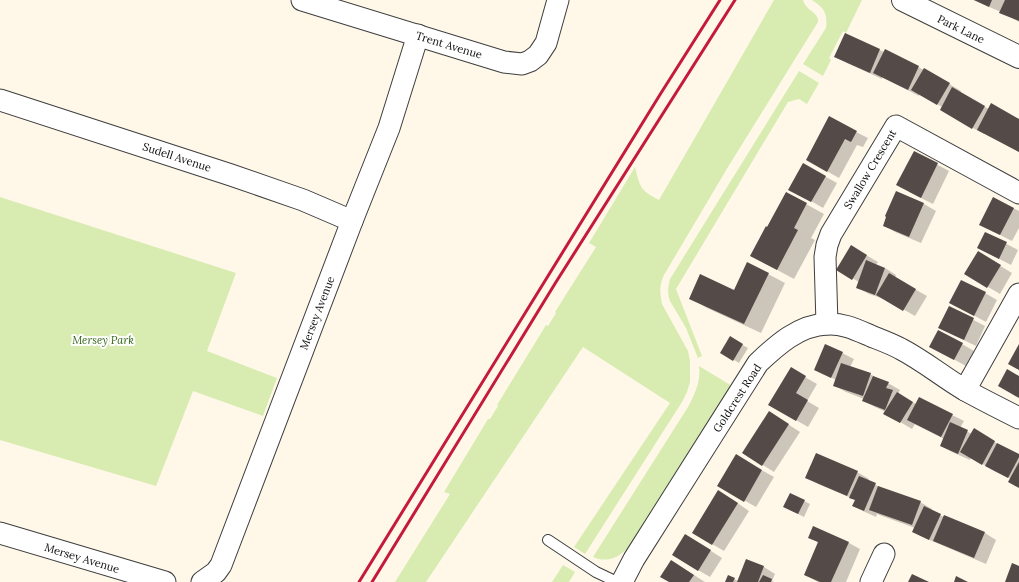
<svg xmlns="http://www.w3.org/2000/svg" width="1019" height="582" font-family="Lora,serif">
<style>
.green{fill:#d8ecb1}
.shadow{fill:#0003}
.building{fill:#544a47}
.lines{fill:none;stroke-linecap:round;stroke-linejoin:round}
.service-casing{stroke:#3e3e3e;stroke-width:12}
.minor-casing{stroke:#3e3e3e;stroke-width:23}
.tertiary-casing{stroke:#3e3e3e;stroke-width:24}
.service{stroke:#fff;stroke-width:10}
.minor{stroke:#fff;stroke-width:21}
.tertiary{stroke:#fff;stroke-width:22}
.rail{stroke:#c41a3b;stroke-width:3}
.labels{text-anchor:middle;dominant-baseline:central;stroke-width:4;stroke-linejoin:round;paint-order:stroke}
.street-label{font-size:11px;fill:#0b0b0b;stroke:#fff}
.park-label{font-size:11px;font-style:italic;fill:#336618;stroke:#fff}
</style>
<rect width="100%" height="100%" fill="#fff8e9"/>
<g class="green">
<path d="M774,0h29c3,11 16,12 15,22l-90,145 -64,108c-5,10 -4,19 -2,29l26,47 2,10v21l-3,10 -5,10 -97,152 -11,-7 96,-144 -87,-56 -157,235h-31l55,-88 -6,-2 44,-73h2l8,-13 -1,-1 49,-80 2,1 8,-13 -1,-1 41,-65 -7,-4 46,-76c5,20 5,23 24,33z"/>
<path d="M812,0h50l-16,33 -3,-2 -14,27 2,2 -8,16 -20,-12 23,-36c2,-15 -2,-20 -14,-28z"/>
<path d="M799,71l20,12 -12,21 -8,-5 -11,3 -112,187 26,67 -4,2 -12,-30 -16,-27c-3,-8 -2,-14 0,-22z"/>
<path d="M0,197l236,76 -29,78 70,27 -14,38 -70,-25 -37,95 -156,-46z"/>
<path d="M699,366l33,20 -105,163c-10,9 -20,14 -34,8l95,-150c7,-13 13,-26 11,-41z"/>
<path d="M563,565l12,7 -6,10h-17z"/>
</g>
<g class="shadow">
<path d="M973,0h46v22l-18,-10z"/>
<path d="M845,34l39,18 1,-1 39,19v-1l37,22 -1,2 29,16 30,11v32l-34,-19 -1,1 -11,-6 -32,-19 1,-2 -22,-13 -1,2 -37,-19v2l-35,-16 -12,-7z"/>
<path d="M856,132l12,6 -5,9 -6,-2 -18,33 -32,-18z"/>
<path d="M914,152l35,19 -16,33 -24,-12z"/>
<path d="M803,164l34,19 -14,25 -33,-19z"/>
<path d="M897,192l27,12 12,7 -15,32 -26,-11 -11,-7z"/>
<path d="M786,193l38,21 -13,24 4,2 -21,39 -26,-14v-37z"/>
<path d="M993,198l26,13v17l-7,13 -20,-10z"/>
<path d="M986,233l32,17 -7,15 -33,-17z"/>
<path d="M852,247l26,15 -2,3 9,3 11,7 -1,3 32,18 -12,20 -28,-16 -18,-6 -12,-7 2,-5 -21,-12z"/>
<path d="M979,253l33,20 -12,21 -34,-20z"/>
<path d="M768,274l17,9 -24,50 -54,-25 -17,-10 44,-7z"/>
<path d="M985,293l12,7 -11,22 -24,-13z"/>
<path d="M949,307l36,19 -9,20 -25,-12 -12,-7z"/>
<path d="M730,338l18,10 -9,15 -18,-11z"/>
<path d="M962,344l12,7 -8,15 -24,-13z"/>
<path d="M842,353l12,6 -4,8 20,7 11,6 7,3 12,7 -2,4 18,10 36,11 12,6 -4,7 12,6 2,-4 45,26v31l-8,-8 -17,-8 -23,-14 -1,3 -18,-8 -11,-6 3,-7 -29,-15 -3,5 -27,-16 1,-1 -11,-5 -11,-6v-2l-18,-7 -11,-6 1,-6 -21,-11z"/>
<path d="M791,369l26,15 -10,17 12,7 -11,19 -38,-22z"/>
<path d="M780,419l20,13 -26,40 -30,-19z"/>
<path d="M736,456l38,21 -18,30 -37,-21z"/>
<path d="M857,472l12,7 -1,2 18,9 34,12 12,7 -1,2 13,6v-1l41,17 11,7 -10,24 -61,-26 -11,-6 1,-4 -33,-12 -5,-2 -1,3 -11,-5 -12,-6 3,-6 -38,-16 -11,-7z"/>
<path d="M730,498l19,13 -25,40 -12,-7z"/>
<path d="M804,501l6,3 -6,13 -14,-7z"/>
<path d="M814,527l35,16 11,6 -14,33h-28l-13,-7 14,-32 -10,-6z"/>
<path d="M697,542l25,16 -12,19 -12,-7z"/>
<path d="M746,560l18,7 11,7 -3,7 2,1h-47l7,-3 4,2z"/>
<path d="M672,561l33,21h-35z"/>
</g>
<g class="building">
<path d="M974,0h18l-3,7z"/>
<path d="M1005,0h14v21l-20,-8z"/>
<path d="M845,33l35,16 -10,24 -36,-16z"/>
<path d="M885,49l34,17 -11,24 -35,-17z"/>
<path d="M924,68l26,15 -13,22 -26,-15z"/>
<path d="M952,87l33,19 -13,23 -32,-19z"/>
<path d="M991,103l28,16v33l-42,-22z"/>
<path d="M829,116l28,15 -6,11 -6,-3 -18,33 -21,-12z"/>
<path d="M914,151l24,12 -17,35 -25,-13z"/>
<path d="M803,163l23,13 -15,26 -23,-12z"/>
<path d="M896,191l28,12 -15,34 -26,-11 3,-9 -1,-1z"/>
<path d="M786,192l21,11 -13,25 4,2 -21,40 -27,-14 16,-30 1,1z"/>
<path d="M993,197l21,11 -14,27 -21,-10z"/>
<path d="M985,232l22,10 -8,17 -22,-11z"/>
<path d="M851,245l16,10 -15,25 -16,-10z"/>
<path d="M978,251l23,14 -14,23 -23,-14z"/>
<path d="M866,260l19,8 -10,27 -19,-7z"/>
<path d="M747,262l22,11 -25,51 -55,-25 11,-25 34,16z"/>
<path d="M889,273l27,16 -13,22 -27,-16z"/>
<path d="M961,280l25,12 -12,24 -25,-13z"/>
<path d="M949,306l25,12 -10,22 -26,-12z"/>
<path d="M938,330l25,13 -9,17 -25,-13z"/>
<path d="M730,336l13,8 -10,17 -13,-8z"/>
<path d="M825,344l18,8 -12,26 -17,-8z"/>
<path d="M1019,344v26l-11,-6z"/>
<path d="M841,363l30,10 -8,23 -30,-10z"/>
<path d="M791,367l15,9 -10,17 12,7 -12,21 -28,-16z"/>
<path d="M1007,369l12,7v22l-21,-12z"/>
<path d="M873,376l16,6 -3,6 7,2 -8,20 -23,-9z"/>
<path d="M897,392l16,10 -13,21 -17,-9z"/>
<path d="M919,397l34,17 -12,23 -34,-17z"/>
<path d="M769,411l20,13 -27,42 -20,-13z"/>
<path d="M950,422l18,8 -10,24 -18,-8z"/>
<path d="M974,428l21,13 -13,24 -22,-13z"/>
<path d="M997,443l22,11v3l-11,21 -23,-12z"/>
<path d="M816,453l42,18 -11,25 -42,-18z"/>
<path d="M736,454l26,16 -18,32 -27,-16z"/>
<path d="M1019,462v26l-11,-6z"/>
<path d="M859,476l17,7 -12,28 -12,-5 3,-6 -6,-2z"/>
<path d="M878,486l43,15 -9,24 -43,-15z"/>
<path d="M718,490l20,13 -26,42 -20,-12z"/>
<path d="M790,493l15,7 -7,14 -15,-7z"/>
<path d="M924,506l17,8 -12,26 -17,-8z"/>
<path d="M944,515l41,17 -11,26 -41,-17z"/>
<path d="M813,526l36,16 -18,40h-11l-16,-7 14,-33 -10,-4z"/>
<path d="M685,534l26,16 -13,21 -26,-16z"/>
<path d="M746,559l18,7 -6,16h-21z"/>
<path d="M671,560l23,15 -5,7h-20l-9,-5z"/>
<path d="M1012,563l7,3v16h-14z"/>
<path d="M912,574l17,8h-21z"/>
<path d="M728,575l7,3 -2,4h-8z"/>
<path d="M763,575l9,4 -1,3h-12z"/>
<path d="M956,576l12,6h-14z"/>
</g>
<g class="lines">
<defs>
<path id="service" d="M548,540l48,32 21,10"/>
<g id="minor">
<path d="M302,0l202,62 18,2 8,-3 8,-6 8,-12 12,-43"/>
<path d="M0,100l231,75 72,25 49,21"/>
<path d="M827,324l-2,-67 2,-12 4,-11 65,-108 123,67"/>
<path d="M965,390l54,-96"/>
<path d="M0,533l165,49"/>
<path d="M202,582l14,-10 5,-7 131,-344 37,-93 29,-93"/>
<path d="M622,582l12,-23 124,-196c19,-18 41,-38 69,-39 16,-1 30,6 44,12 10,4 21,8 30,13 23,12 42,28 64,41 18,10 36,19 54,28"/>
<path d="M871,582l13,-28"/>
</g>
<path id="tertiary" d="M903,0l116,57"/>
</defs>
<use href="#service" class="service-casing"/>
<use href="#minor" class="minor-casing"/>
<use href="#tertiary" class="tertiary-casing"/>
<use href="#service" class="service"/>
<use href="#minor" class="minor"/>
<use href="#tertiary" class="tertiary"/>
<g class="rail">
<path d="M359,582l302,-489 59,-93"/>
<path d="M372,582l184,-300 179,-282"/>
</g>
</g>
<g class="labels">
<g class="street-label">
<text transform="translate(961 29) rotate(26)">Park Lane</text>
<text transform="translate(449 45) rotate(17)">Trent Avenue</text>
<text transform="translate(177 157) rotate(18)">Sudell Avenue</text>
<text transform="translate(870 169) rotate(-59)">Swallow Crescent</text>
<text transform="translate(317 313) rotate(-69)">Mersey Avenue</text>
<text transform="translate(737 398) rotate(-57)">Goldcrest Road</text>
<text transform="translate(82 558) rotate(17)">Mersey Avenue</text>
</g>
<g class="park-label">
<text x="103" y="340">Mersey Park</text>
</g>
</g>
</svg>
